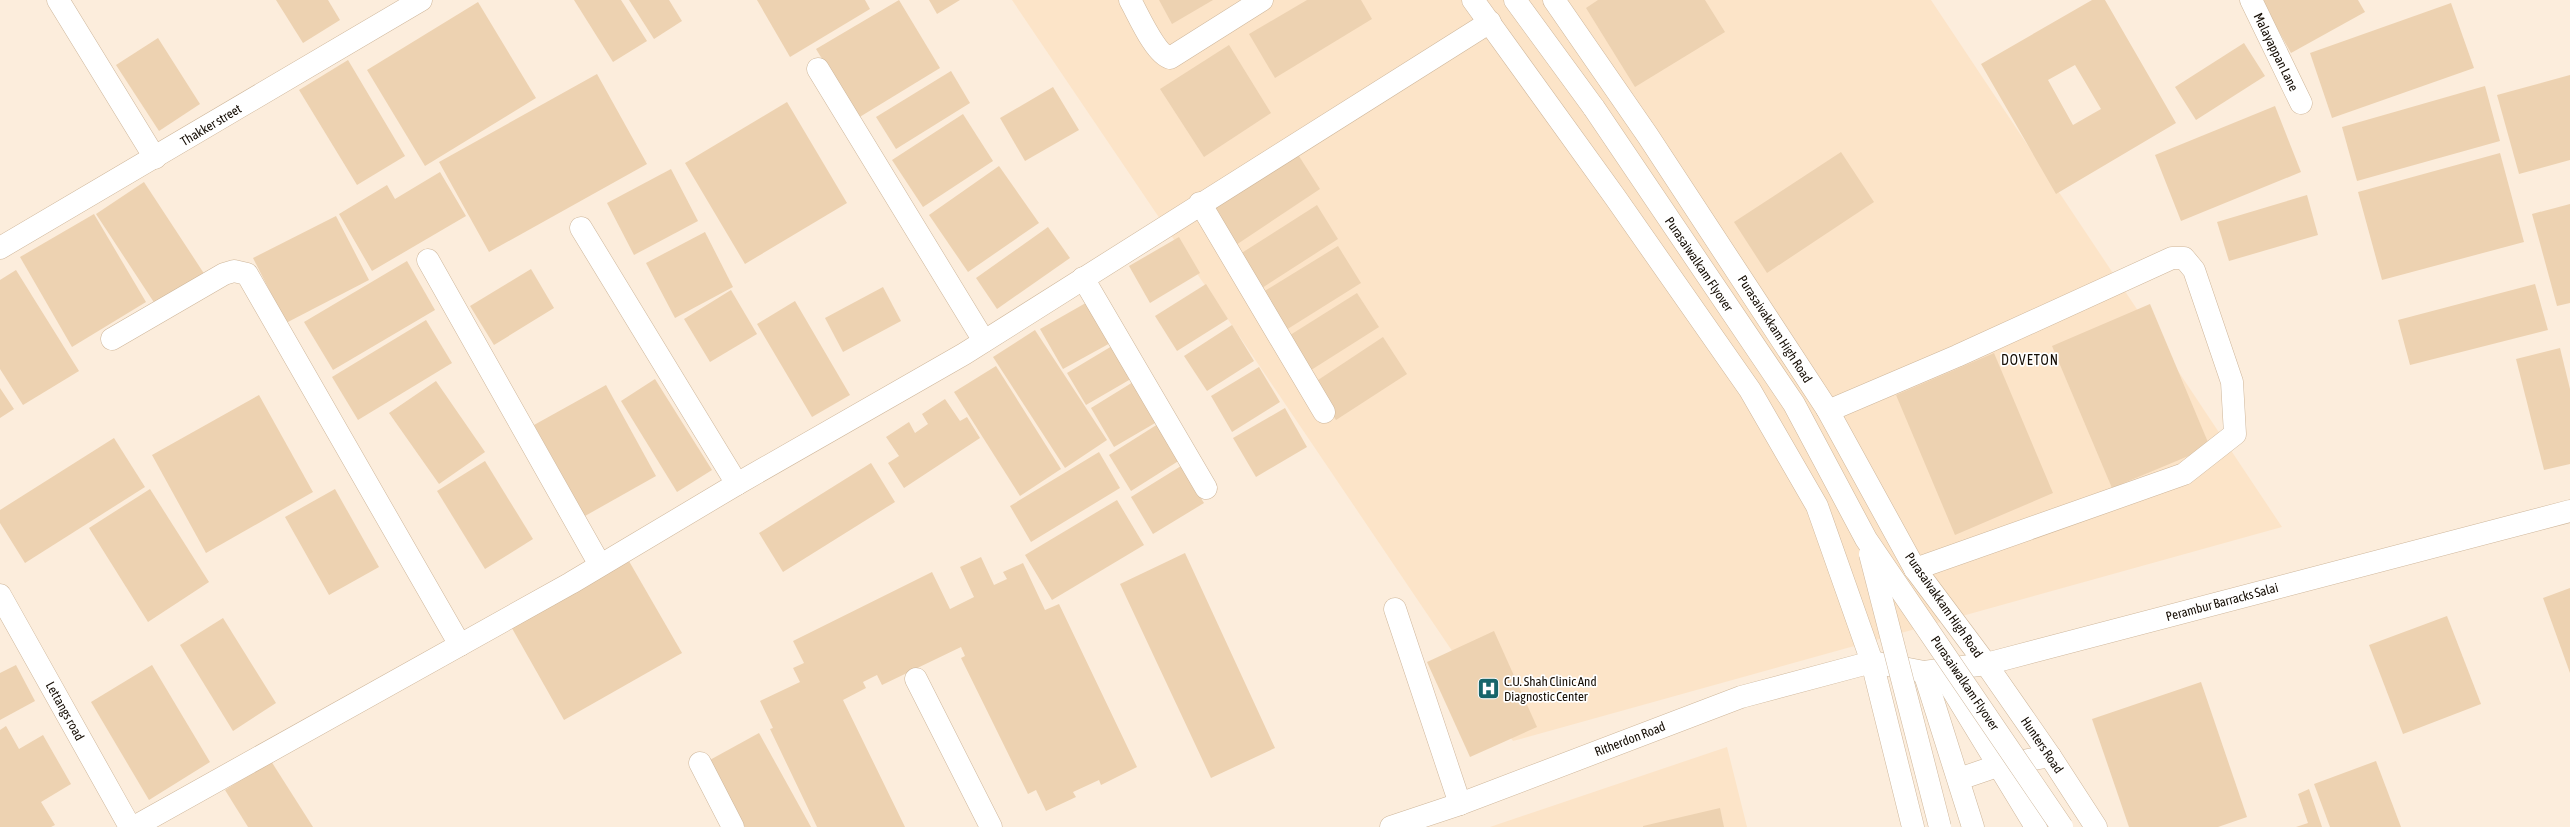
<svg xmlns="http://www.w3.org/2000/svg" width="2570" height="827" font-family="'Asap Condensed',sans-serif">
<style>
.built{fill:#fce4c8}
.building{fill:#edd2b1;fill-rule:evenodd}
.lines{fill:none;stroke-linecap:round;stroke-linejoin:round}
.minor-casing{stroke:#ceb69a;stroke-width:23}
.major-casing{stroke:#ceb69a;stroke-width:23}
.minor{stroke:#fff;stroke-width:22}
.major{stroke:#fff;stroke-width:22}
.major-bridge-casing{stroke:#ceb69a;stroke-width:23;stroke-linecap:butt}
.major-bridge{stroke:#fff;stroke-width:22}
.labels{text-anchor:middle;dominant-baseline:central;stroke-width:3.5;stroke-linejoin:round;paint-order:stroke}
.street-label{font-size:13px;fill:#150d04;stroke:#fff}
.poi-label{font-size:13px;fill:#150d04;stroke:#fff;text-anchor:start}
.neighbourhood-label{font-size:14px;letter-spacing:1px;fill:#150d04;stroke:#fff}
</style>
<rect width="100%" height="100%" fill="#fceddc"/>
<g class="built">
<path d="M1012,0h919l351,527 -769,214z"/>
<path d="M1727,747l20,80h-257z"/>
</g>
<g class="building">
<path d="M276,0h52l12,20 -37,23z"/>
<path d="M574,0h47l26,41 -34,21z"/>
<path d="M629,0h40l13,21 -28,18z"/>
<path d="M757,0h108l5,9 -80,48z"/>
<path d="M899,0l41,68 -82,50 -42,-69z"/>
<path d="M929,0h31l-23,14z"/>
<path d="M1159,0h54l-41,24z"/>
<path d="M1307,0h54l11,19 -97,59 -26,-44z"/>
<path d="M1598,0h107l20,32 -90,55 -49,-79z"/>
<path d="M2092,0h13l71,123 -120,71 -75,-130zM2075,65l26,44 -28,16 -25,-45z"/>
<path d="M2261,0h97l7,12 -74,41z"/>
<path d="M478,2l58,96 -111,68 -58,-96z"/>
<path d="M2451,3l23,65 -142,50 -22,-65z"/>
<path d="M158,38l42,66 -41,27 -43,-66z"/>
<path d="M2244,43l21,33 -69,44 -21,-33z"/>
<path d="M1229,45l42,68 -67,44 -44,-68z"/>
<path d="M348,60l57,96 -48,29 -58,-95z"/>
<path d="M951,71l19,32 -74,46 -20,-32z"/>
<path d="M597,74l50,90 -158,88 -50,-90z"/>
<path d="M2570,75v85l-51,14 -22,-79z"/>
<path d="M2485,86l15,55 -143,40 -15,-54z"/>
<path d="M1053,87l26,43 -54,31 -25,-43z"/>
<path d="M787,102l60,101 -102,61 -60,-101z"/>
<path d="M2275,106l26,66 -120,49 -26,-66z"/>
<path d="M963,114l30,47 -70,46 -31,-47z"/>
<path d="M1841,152l33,50 -107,71 -33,-51z"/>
<path d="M1297,153l23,36 -84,56 -23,-36z"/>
<path d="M2500,153l24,89 -142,38 -24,-88z"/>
<path d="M999,166l40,57 -71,49 -39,-57z"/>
<path d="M671,169l27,52 -64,34 -27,-52z"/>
<path d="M440,172l26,44 -94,55 -33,-57 48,-29 8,14z"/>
<path d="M144,182l61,93 -48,32 -61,-93z"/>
<path d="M2307,195l11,40 -89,26 -12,-39z"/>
<path d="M2570,204v99l-13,3 -25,-92z"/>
<path d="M1317,205l21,34 -76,49 -22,-34z"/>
<path d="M94,214l52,88 -74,45 -52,-90z"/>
<path d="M336,216l33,64 -83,43 -33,-65z"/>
<path d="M1048,227l22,31 -73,51 -21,-31z"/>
<path d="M705,232l28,55 -58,31 -29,-55z"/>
<path d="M1179,237l21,36 -50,30 -21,-37z"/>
<path d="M1338,246l23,37 -75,47 -23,-38z"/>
<path d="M407,261l28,49 -102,60 -29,-48z"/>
<path d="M531,269l23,39 -60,37 -24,-39z"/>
<path d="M16,270l63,101 -56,34 -23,-36v-89z"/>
<path d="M1206,284l22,35 -51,32 -22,-35z"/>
<path d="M2535,284l13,46 -138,35 -12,-45z"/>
<path d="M883,287l18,34 -58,31 -18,-34z"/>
<path d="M731,290l26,44 -47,28 -26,-43z"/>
<path d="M1357,293l22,34 -71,45 -21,-35z"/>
<path d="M1091,300l23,41 -51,28 -23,-40z"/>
<path d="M795,301l55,94 -38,22 -55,-93z"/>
<path d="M2150,304l60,143 -98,41 -60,-142z"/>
<path d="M426,320l26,43 -94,57 -26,-43z"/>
<path d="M1232,325l22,36 -47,30 -23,-35z"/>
<path d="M1035,330l72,110 -42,28 -72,-111z"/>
<path d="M1383,337l24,37 -71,46 -24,-36z"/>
<path d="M1117,343l19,33 -50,29 -19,-32z"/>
<path d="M2560,348l10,41v75l-26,6 -28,-111z"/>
<path d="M1994,353l59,140 -98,42 -59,-140z"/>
<path d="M996,366l65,103 -41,27 -66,-104z"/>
<path d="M1259,367l21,35 -48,30 -21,-36z"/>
<path d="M655,379l57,91 -35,22 -56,-91z"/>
<path d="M1138,379l24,40 -48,28 -23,-39z"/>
<path d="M436,381l49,71 -46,32 -50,-71z"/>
<path d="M606,385l50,91 -71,40 -51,-91z"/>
<path d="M0,388l14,21 -14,9z"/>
<path d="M259,395l54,97 -107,61 -54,-98z"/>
<path d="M945,399l15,22 7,-4 13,21 -76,50 -16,-25 11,-7 -13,-19 23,-15 6,11 13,-9 -6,-10z"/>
<path d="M1285,408l22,39 -51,30 -23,-39z"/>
<path d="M1158,424l22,36 -49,31 -22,-36z"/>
<path d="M114,438l31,49 -120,76 -25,-40v-13z"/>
<path d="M1099,452l21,36 -89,54 -21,-36z"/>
<path d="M485,461l48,78 -48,30 -48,-78z"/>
<path d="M871,463l24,39 -112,70 -24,-39z"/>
<path d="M1181,466l23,37 -51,31 -22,-37z"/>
<path d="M150,489l59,93 -61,40 -59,-94z"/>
<path d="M335,489l44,78 -50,28 -44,-78z"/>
<path d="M1117,500l27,45 -92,55 -27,-45z"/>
<path d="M1185,553l90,195 -64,30 -91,-194z"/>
<path d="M626,556l56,97 -118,67 -55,-97z"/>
<path d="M981,557l13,28 13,-6 -4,-7 20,-9 22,47 14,-6 78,163 -36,18 -2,-5 -26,12 3,5 -30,14 -10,-21 -8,4 -67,-136 4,-2 -4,-9 -79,38 -5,-10 -14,7 3,6 -23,12 62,127h-88l-47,-98 3,-1 -13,-27 40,-19 -7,-14 11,-5 -11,-22 139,-69 18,37 24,-12 -14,-30z"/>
<path d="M2570,588v85l-27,-75z"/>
<path d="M2447,616l34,88 -78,30 -34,-89z"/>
<path d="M223,618l53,85 -43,28 -53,-86z"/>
<path d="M1494,631l43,96 -67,30 -43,-95z"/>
<path d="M16,665l19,36 -35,19v-47z"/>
<path d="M152,665l58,97 -61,38 -58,-98z"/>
<path d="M2201,682l46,135 -29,10h-89l-37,-108z"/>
<path d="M6,726l13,23 24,-14 28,49 -30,18 14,23 -4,2h-51v-97z"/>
<path d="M759,733l52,94h-66l-37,-66z"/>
<path d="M271,761l42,66h-65l-23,-37z"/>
<path d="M2376,761l25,66h-71l-16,-43z"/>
<path d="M2309,789l13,38h-26l12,-4 -10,-29z"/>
<path d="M1720,808l4,19h-81v-1z"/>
</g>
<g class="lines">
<defs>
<g id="minor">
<path d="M58,0l97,158"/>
<path d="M1130,0c8,14 25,54 40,58l92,-58"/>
<path d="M1473,0l142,197 135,193 67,116 55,156 41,165"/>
<path d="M1554,0l94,136 179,273 88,160 71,95 64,92 46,71"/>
<path d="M2251,0l50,103"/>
<path d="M818,69l166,272"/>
<path d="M1200,203l124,209"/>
<path d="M581,228l156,256"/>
<path d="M0,248l421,-248"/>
<path d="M428,260l172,305"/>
<path d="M1083,278l123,210"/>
<path d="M112,339l112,-65 10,-3 13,3 213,371"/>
<path d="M1827,409l8,-1 122,-52 215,-98h12l10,12 38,112 3,52 -51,40 -269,95"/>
<path d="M0,595l130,232"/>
<path d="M1395,609l65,195"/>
<path d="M1941,671l95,156"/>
<path d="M1924,672l49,155"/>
<path d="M916,679l75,148"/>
<path d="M700,763l33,64"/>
<path d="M1959,779l38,-13 53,-10"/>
<path d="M134,827l437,-244 166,-99 227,-130 526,-332"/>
</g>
<g id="major">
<path d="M1515,0l79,108"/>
<path d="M1391,827l69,-23 281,-107 131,-35 52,10 62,-8 584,-153"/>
</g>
</defs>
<use href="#minor" class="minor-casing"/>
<use href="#major" class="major-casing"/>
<use href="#minor" class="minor"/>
<use href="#major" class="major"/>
<defs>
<g id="major-bridge">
<path d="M1594,108l200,296 72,135 196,288"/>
<path d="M1870,554l70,273"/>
</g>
</defs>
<use href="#major-bridge" class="major-bridge-casing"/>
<use href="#major-bridge" class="major-bridge"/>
</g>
<defs>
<symbol id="hospital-square" viewBox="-11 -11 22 22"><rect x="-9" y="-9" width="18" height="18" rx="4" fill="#17656a" stroke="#fff"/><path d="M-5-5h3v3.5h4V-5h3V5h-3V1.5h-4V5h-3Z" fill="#fff"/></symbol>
</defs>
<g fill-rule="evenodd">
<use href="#hospital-square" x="1476" y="676" width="25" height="25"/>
</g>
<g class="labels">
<g class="street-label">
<text transform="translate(2276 52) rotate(64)">Malayappan Lane</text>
<text transform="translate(211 125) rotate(-31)">Thakker street</text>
<text transform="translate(1699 264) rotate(56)">Purasaiwalkam Flyover</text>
<text transform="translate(1775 329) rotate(57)">Purasaivakkam High Road</text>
<text transform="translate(2222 602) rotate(-15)">Perambur Barracks Salai</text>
<text transform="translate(1944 605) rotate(55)">Purasaivakkam High Road</text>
<text transform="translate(1965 683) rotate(56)">Purasaiwalkam Flyover</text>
<text transform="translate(65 711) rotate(61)">Lettangs road</text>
<text transform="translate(1630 739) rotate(-21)">Ritherdon Road</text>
<text transform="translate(2042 745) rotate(56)">Hunters Road</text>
</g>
<g class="poi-label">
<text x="1504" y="681">C.U. Shah Clinic And<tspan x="1504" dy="15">Diagnostic Center</tspan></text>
</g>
<g class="neighbourhood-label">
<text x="2030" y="360">DOVETON</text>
</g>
</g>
</svg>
